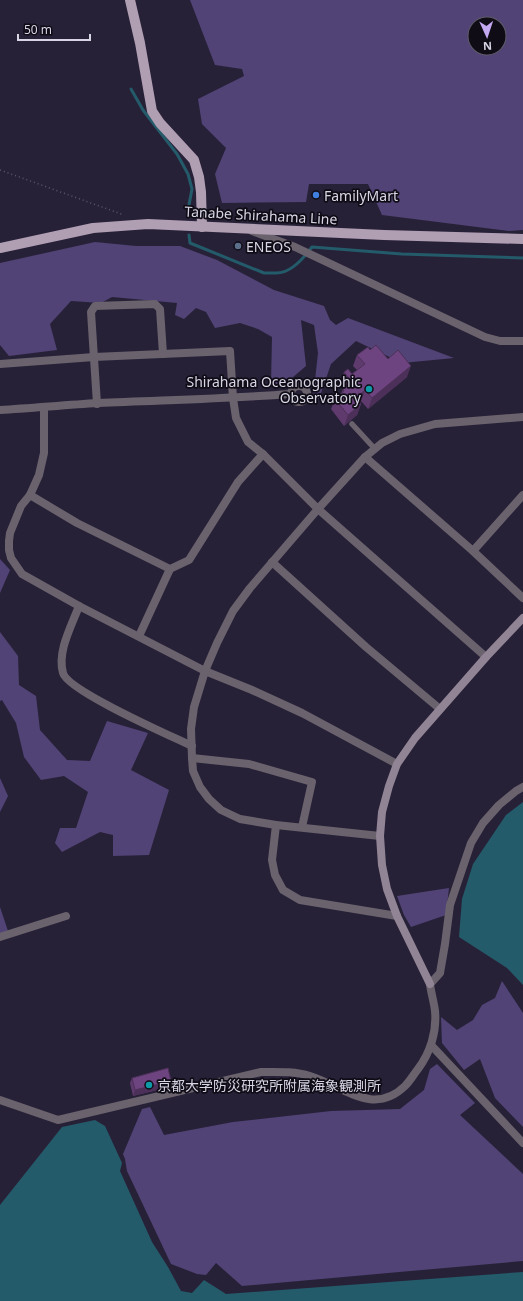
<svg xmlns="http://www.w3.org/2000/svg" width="523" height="1301" font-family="'Noto Sans','Noto Sans JP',sans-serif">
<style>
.green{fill:#514375;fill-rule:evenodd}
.water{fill:#245b6a}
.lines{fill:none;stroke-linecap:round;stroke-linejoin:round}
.stream{stroke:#245b6a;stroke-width:3}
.path{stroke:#5d586d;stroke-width:1.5;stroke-dasharray:1 3;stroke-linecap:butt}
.lane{stroke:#6a626c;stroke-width:5.5}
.street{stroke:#6a626c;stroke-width:8}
.secondary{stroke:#918494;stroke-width:8}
.primary{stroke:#b09eb3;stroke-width:10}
.wall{fill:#5e3a6d}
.shaded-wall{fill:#4c3059}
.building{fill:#6d447f;stroke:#4c3059}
.shop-dot{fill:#3f7fe0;stroke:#0f0c16;stroke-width:1.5}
.service-dot{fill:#5c6f8a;stroke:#0f0c16;stroke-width:1.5}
.culture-dot{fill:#0f9aa8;stroke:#0f0c16;stroke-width:1.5}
.labels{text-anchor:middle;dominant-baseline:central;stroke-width:3.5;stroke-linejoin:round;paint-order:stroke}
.poi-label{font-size:14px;fill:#d8d5e5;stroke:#0f0c16;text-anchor:start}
.street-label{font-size:14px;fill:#d8d5e5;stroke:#0f0c16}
</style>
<rect width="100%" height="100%" fill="#272138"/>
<g class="green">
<path d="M190,0h333v230l-14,1 -127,-16 -14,-31h-59l-3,18 -84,1 -7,-29 11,-26 -24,-24 -4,-25 46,-23 -2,-7 -27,-4zM475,24h24v24h-24z"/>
<path d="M95,242l41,4h44l37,14 57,30 50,16 6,14 6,5 12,-7 106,40 -52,5 -46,-22 -25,23 -12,35 -6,-1 5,-45 -4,-28 -13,-5 5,46 -21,18h-14l1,-47 -14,-8 -18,-6 -25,5 -9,-16 -10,-4 -12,11 -9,-4 2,-12 -65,-6 -11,6 -30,-2 -21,23 7,26 -48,6 -9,-11v-82z"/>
<path d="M0,559l10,11 -10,23z"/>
<path d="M0,632l18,24 1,29 17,11 4,34 27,30 23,1 17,-40 41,12 -17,37 38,20 -20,65 -36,1v-21l-13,-3 -38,20 -7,-9 5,-15h16l12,-36 -24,-16 -23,4 -17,-23 -8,-34 -14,-23 -2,1z"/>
<path d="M0,778l8,18 -8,16z"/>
<path d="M449,888l-3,27 -35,12 -7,-12 -7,-19z"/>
<path d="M0,907l8,24 -8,4z"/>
<path d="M502,981l21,32v114l-28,-29 -15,-39 -16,11 -22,-27 -1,-26 16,13 16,-10 9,-15 13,-7z"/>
<path d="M437,1064l38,39 -15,12 63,59v87l-281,25 -26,-23 -10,12 -9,-1 -26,-10 -44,-93 -2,-12 -2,-5 19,-45 8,-2 14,28 69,-13 98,-11 69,-2 24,-19 6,-21z"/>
</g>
<g class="water">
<path d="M523,802v183l-16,-17 -48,-31 3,-38 11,-35 33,-49z"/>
<path d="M95,1120l10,6 17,37 -2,8 32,71 16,25 13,24 11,2 12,-13 22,14 297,-22v29h-523v-96l62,-78z"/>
</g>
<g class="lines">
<g class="stream">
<path d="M131,89l12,21 34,44 11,20 4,15 -4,21"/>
<path d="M189,235l1,8 74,30c7,0 16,1 22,-2 11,-5 19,-15 26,-24l90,7 121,4"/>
</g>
<path class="path" d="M0,170l124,45"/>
<path class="lane" d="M352,424l23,25"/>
<g class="street">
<path d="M252,231l43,16 190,90 15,4h23"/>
<path d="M0,364l94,-7 136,-6 3,47 3,20 12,24 15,12 55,55 168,148"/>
<circle cx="299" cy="394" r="8"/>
<path d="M97,404l-6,-92 4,-6 60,-2 5,5 3,45"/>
<path d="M44,408v45l-5,22 -9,20 -9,11 -11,27 -1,8v9l2,8 11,16 57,32 126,65 47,19 50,23 95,51"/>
<path d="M0,410c33,-2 65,-5 98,-7 64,-3 128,-4 192,-9"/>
<path d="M365,457l108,94 50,47"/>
<path d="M30,495l47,28 93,46"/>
<path d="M473,551l50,-56"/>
<path d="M272,562l94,85 74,62"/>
<path d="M79,606c-8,21 -22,46 -16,67 5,18 108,63 129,73"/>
<path d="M139,636l31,-67 19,-9 49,-78 25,-28"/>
<path d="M192,758l57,6 63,18 -10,45"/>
<path d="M276,825l-4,35 3,15 8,15 17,10 97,16"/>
<path d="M380,836l-104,-11 -36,-6 -19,-9 -12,-11 -9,-12 -7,-16 -1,-13 -1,-29 3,-22 11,-36 12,-28 16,-32 17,-23 68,-79 47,-52 17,-14 18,-9 35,-10 88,-7"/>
<path d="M0,937l66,-21"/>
<path d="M431,1045l92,98"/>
<path d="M0,1100l58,20 203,-48c16,0 33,-1 49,4 33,10 63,41 95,10 5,-5 9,-12 13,-17 12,-16 19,-37 17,-58 -1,-9 -4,-18 -5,-27l10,-11 5,-29 5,-39 21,-62 12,-20 16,-18 17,-14 7,-4"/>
</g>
<path class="secondary" d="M430,984l-33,-68 -10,-27 -5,-24 -2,-29 2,-24 7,-26 8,-22 18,-26 71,-81 37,-39"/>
<g class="primary">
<path d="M130,0l10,43 12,68 8,12 34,37 5,17 2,15 1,35"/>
<path d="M0,248l93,-20 55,-4 236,11 139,4"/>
</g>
</g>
<g class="wall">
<path d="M370,350l18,9 19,18 -39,32 -7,-8 -1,1 1,2 -4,11 -13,11 -13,-17 4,-10 6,-5 2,-5 1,-1 -4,-5 4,-11 8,2 5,-4 -4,-4 4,-11z"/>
<path d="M132,1078l37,9 -36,9 -3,-13z"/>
</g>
<g class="shaded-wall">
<path d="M411,366l-4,11 -39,32 4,-11z"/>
<path d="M365,390l-4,11 -9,8 4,-11z"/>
<path d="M361,404l-4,11 -13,11 4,-11z"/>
<path d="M171,1081l-2,6 -36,9 2,-6z"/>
</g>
<g class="building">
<path d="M376,345l12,14 10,-9 13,16 -39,32 -7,-8 -9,8 5,6 -13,11 -13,-16 9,-8 -1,-2 9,-7 -8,-10 4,-3 4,5 13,-10 -8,-9 11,-8 2,3z"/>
<path d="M168,1068l3,13 -36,9 -3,-12z"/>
</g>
<circle class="shop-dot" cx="316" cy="195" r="4"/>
<circle class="service-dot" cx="238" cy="246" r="4"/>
<g class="culture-dot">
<circle cx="369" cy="389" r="4"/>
<circle cx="149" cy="1085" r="4"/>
</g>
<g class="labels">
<g class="poi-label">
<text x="324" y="195">FamilyMart</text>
<text x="246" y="246">ENEOS</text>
<text x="361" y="381" text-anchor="end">Shirahama Oceanographic<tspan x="361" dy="16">Observatory</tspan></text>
<text x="157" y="1085">京都大学防災研究所附属海象観測所</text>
</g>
<g class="street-label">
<text transform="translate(261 215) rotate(3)">Tanabe Shirahama Line</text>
</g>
</g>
<g transform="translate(487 36) rotate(177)"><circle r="19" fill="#0f0c16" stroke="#5f5c69"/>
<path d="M0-3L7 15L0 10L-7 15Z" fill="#c4a7f1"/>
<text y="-6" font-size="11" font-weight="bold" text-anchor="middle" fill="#d8d5e5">N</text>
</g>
<path d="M18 34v6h72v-6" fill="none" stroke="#d8d5e5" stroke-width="2"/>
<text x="24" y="34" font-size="12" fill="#d8d5e5" stroke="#0f0c16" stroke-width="3" paint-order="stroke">50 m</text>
</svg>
